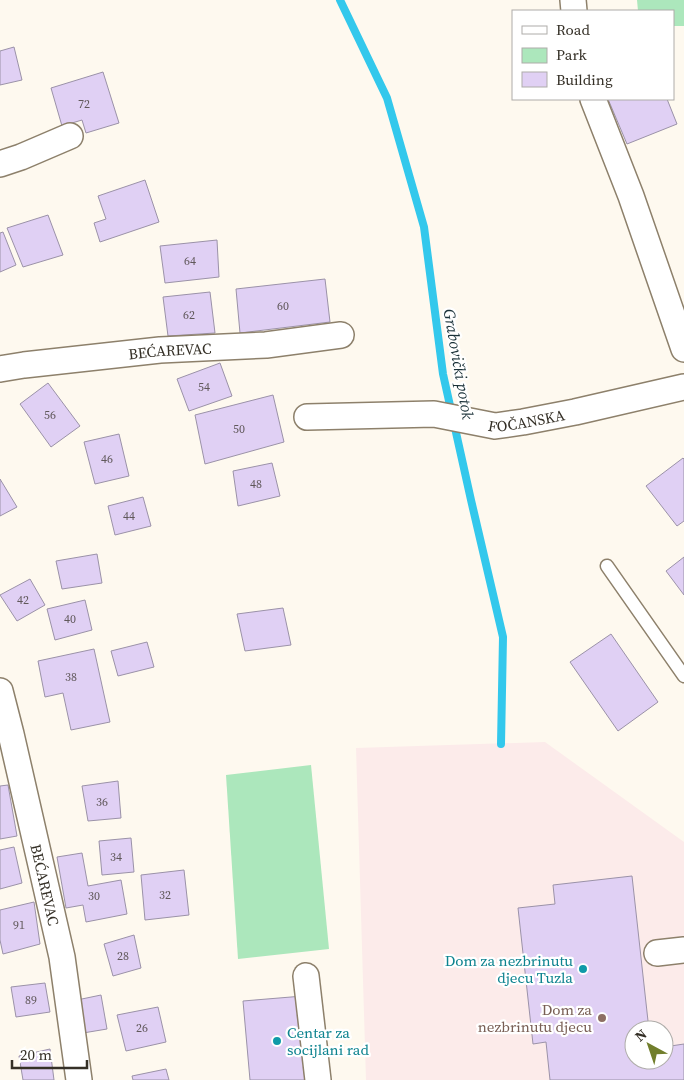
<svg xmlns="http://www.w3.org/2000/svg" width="684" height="1080" font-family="'Source Serif 4',serif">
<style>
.education{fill:#fcebea;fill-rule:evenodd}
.green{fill:#ace7bc}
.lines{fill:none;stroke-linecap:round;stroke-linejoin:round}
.stream{stroke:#33c8ec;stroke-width:8}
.building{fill:#e0d0f4;stroke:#9b92a8}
.lane-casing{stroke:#8d806b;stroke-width:15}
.street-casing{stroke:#8d806b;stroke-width:28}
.lane{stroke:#fff;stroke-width:12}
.street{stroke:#fff;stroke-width:25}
.culture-dot{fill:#0f9aa8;stroke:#fff;stroke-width:2}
.education-dot{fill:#8d6e63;stroke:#fff;stroke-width:2}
.labels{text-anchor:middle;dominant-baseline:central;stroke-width:4.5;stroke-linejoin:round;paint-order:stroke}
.number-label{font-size:12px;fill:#60585a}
.street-label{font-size:15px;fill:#353027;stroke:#fff}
.culture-label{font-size:15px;fill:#0d838f;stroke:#fff;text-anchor:end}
.education-label{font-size:15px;fill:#785e54;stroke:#fff;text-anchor:end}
.water-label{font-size:16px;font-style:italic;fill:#1a3138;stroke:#fff}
</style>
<rect width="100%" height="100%" fill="#fef9ef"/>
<path class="education" d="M545,742l139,100v238h-318l-10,-332zM634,1030h30v30h-30z"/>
<g class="green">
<path d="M637,0h47v26h-11v-15h-35z"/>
<path d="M311,765l18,184 -91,10 -12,-184z"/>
</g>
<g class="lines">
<path class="stream" d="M340,0l47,98 37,129 19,147 28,126 32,137 -2,107"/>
</g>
<g class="building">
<path d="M14,47l8,33 -22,5v-34z"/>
<path d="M103,72l16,51 -33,10 -4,-13 -20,6 -11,-38z"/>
<path d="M608,99h59l10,25 -50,20z"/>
<path d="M145,180l14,42 -59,20 -6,-19 12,-4 -8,-23z"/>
<path d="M48,215l15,40 -40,12 -16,-39z"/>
<path d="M3,232l13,33 -16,7v-39z"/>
<path d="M217,240l2,37 -54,6 -5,-37z"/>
<path d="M325,279l5,43 -90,11 -4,-44z"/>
<path d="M210,292l5,41 -47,3 -5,-39z"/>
<path d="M220,363l12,33 -43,15 -12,-32z"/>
<path d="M48,383l32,43 -29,21 -31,-43z"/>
<path d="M273,395l11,47 -79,22 -10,-49z"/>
<path d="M119,434l10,42 -34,8 -11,-42z"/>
<path d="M683,458l1,1v62l-7,5 -31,-40z"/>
<path d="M272,463l8,33 -42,10 -5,-35z"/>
<path d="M0,479l17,28 -17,9z"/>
<path d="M143,497l8,29 -36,9 -7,-29z"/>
<path d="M97,554l5,29 -40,6 -6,-28z"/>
<path d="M684,557v38l-18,-24z"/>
<path d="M30,579l15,26 -28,16 -17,-26z"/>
<path d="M85,600l7,30 -37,10 -8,-31z"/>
<path d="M283,608l8,37 -46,6 -8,-37z"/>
<path d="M611,634l47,68 -40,29 -48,-69z"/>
<path d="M147,642l7,25 -36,9 -7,-25z"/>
<path d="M94,649l16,73 -39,8 -8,-37 -18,4 -7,-36z"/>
<path d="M118,781l3,37 -33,3 -6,-35z"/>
<path d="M8,785l9,51 -17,3v-53z"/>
<path d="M131,838l3,34 -32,3 -3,-34z"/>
<path d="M14,847l8,36 -22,6v-39z"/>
<path d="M82,853l6,33 33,-6 6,34 -41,8 -3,-17 -17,3 -9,-51z"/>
<path d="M184,870l5,45 -44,5 -4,-45z"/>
<path d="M632,876l17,154h-15v30h30v-13l20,-3v36h-134l-4,-38 -13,2 -15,-136 37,-4 -2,-19z"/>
<path d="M34,902l6,42 -37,10 -3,-14v-30z"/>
<path d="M134,935l7,33 -28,8 -9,-32z"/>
<path d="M45,983l5,29 -34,5 -5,-30z"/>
<path d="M101,995l6,34 -24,4 -6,-33z"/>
<path d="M303,996l10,84h-63l-7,-79z"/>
<path d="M158,1007l8,35 -40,9 -9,-36z"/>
<path d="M50,1049l4,31h-31l-4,-24z"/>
<path d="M166,1069l3,11h-36l-1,-4z"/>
</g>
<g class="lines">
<defs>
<path id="lane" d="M607,566l77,110"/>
<g id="street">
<path d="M573,0l1,11"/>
<path d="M593,99l38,97 53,153"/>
<path d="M0,164l21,-7 49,-21"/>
<path id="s1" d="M0,369l24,-4 136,-15 106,-5 75,-10"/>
<path id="s2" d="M307,417l127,-3 61,12 28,-4 52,-10 109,-25"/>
<path id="s3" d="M0,691l11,43 51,223 17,123"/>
<path d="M657,953l27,-3"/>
<path d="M306,976l12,104"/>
</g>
</defs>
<use href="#lane" class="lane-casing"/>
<use href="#street" class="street-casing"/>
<use href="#lane" class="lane"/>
<use href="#street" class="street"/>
</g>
<g class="culture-dot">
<circle cx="583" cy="969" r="5"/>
<circle cx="277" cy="1041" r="5"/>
</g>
<circle class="education-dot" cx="602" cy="1018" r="5"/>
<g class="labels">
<g class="number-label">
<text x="84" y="104">72</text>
<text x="190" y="261">64</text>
<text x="283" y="306">60</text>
<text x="189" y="315">62</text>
<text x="204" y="387">54</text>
<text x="50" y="415">56</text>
<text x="239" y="429">50</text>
<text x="107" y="459">46</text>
<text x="256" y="484">48</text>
<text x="129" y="516">44</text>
<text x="23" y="600">42</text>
<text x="70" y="619">40</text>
<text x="71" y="677">38</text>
<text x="102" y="802">36</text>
<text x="116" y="857">34</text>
<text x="165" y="895">32</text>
<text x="94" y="896">30</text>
<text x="19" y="925">91</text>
<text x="123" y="956">28</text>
<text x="31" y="1000">89</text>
<text x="142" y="1028">26</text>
</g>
<g class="street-label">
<text stroke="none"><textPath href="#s1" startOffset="171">BEĆAREVAC</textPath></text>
<text stroke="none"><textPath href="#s2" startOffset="221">FOČANSKA</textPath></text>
<text stroke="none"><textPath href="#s3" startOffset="199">BEĆAREVAC</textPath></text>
</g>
<g class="culture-label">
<text x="573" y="960">Dom za nezbrinutu<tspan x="573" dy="17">djecu Tuzla</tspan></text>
<text x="287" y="1032" text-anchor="start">Centar za<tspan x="287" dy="17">socijlani rad</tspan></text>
</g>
<g class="education-label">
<text x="592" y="1009">Dom za<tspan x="592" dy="17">nezbrinutu djecu</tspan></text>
</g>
<g class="water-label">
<text transform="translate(459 364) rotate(80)">Grabovički potok</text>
</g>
</g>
<rect x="512" y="10" width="162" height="90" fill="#ffffff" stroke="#aeaca9"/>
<rect x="522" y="26" width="25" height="8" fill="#ffffff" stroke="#aeaca9"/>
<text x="556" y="35" font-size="15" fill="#353027">Road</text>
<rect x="522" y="48" width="25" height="15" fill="#ace7bc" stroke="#aeaca9"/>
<text x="556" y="60" font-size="15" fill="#353027">Park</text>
<rect x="522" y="72" width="25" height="15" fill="#e0d0f4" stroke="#aeaca9"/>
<text x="556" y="85" font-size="15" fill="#353027">Building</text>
<g transform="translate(649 1045) rotate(320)"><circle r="24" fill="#ffffff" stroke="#aeaca9"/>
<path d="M0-4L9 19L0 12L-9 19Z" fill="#717e2c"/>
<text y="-8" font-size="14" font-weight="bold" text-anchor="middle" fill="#353027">N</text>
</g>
<path d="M12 1060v8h75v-8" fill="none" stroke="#353027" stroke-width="2.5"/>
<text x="20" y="1060" font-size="15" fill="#353027" stroke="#ffffff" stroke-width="4" paint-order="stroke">20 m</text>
</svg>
